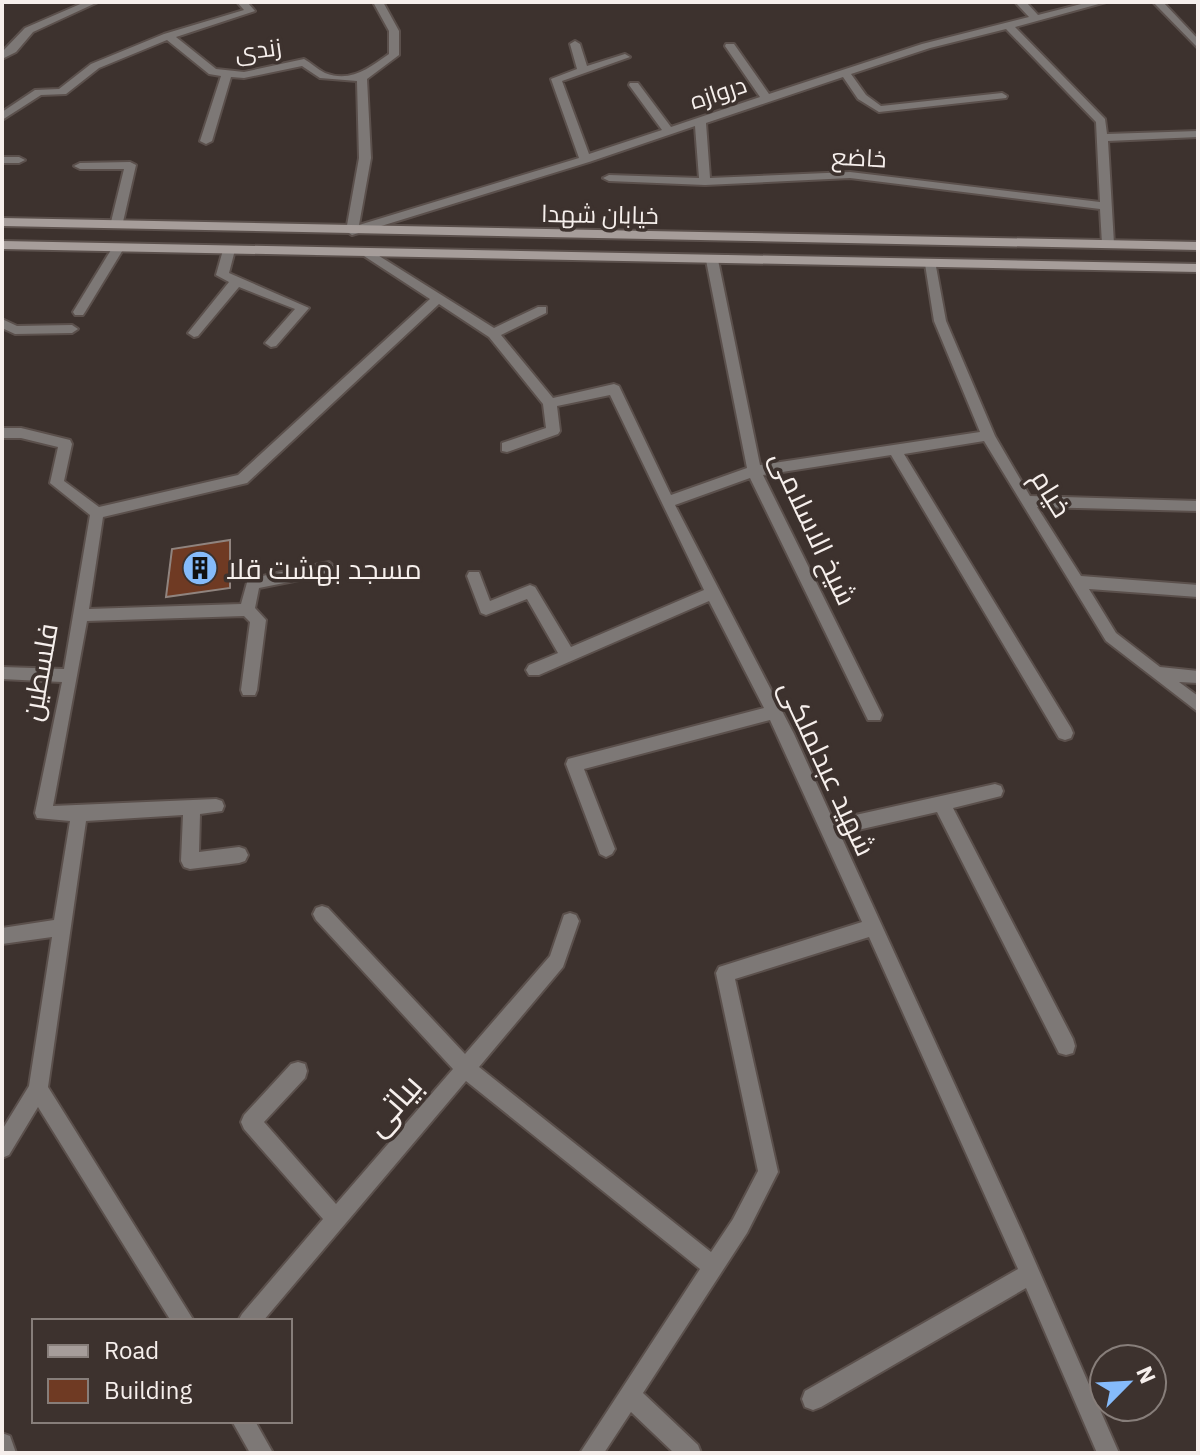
<svg xmlns="http://www.w3.org/2000/svg" width="1200" height="1455" font-family="'IBM Plex Sans',Cairo,sans-serif">
<style>
.building{fill:#6f3a23;stroke:#90847f;stroke-width:2}
.lines{fill:none;stroke-linecap:round;stroke-linejoin:round}
.street-casing{stroke:#5b504c;stroke-width:4}
.secondary-casing{stroke:#5b504c;stroke-width:4}
.street{fill:#7d7876;fill-rule:evenodd}
.secondary{fill:#a69d9a;fill-rule:evenodd}
.labels{text-anchor:middle;dominant-baseline:central;stroke-width:7;stroke-linejoin:round;paint-order:stroke}
.far-street-label{font-size:24px;fill:#f6efec;stroke:#3d322e}
.street-label{font-size:28px;fill:#f6efec;stroke:#3d322e}
.poi-label{font-size:28px;fill:#f6efec;stroke:#3d322e;text-anchor:start}
.near-street-label{font-size:34px;fill:#f6efec;stroke:#3d322e}
</style>
<rect width="100%" height="100%" fill="#3d322e"/>
<path class="building" d="M230,540v48l-64,9 6,-48z"/>
<g class="lines">
<defs>
<g id="street">
<path d="M85,2h13l-65,30 -17,20 -14,7v-7l23,-24z"/>
<path d="M237,2h10l8,9 -79,26 40,32 28,3 60,-13c7,4 13,10 21,14 26,10 44,-5 64,-19v-23l-16,-29h10l16,29v24l-32,24 4,79 -12,67 220,-67 -28,-79 26,-10 -7,-25 5,-3 5,3 7,22 38,-12 5,3 -68,24 27,73 73,-24 -33,-45 1,-2h8l33,44 89,-30 -35,-51 1,-2h8l35,50 153,-50 107,-27 -14,-15h11l12,13 51,-13h17l-91,25 90,92 2,15 91,-3v6l-90,4 6,103 -6,4 -6,-4 -2,-35 -250,-31 -145,7 -96,-4 -6,-3 6,-3 90,3 -4,-52 -106,36 -237,73 -6,-4 13,-73 -2,-77 -37,-3 -18,-12 -58,12 -13,-1 -19,64 -6,3 -6,-3 21,-65 -12,-2 -42,-34 -68,28 -33,26 -25,1 -39,25v-8l33,-22 24,-1 32,-25 73,-30 80,-24zM1006,29l90,93 4,80 -250,-30 -140,6 -4,-55 137,-46 15,22 21,13 127,-14 1,-2 -5,-3 -121,13 -15,-11 -15,-21 79,-26z"/>
<path d="M1153,2h10l35,37v9z"/>
<path d="M2,157h17l6,3 -6,3h-17z"/>
<path d="M130,162l6,3 -13,57 -6,4 -6,-4 13,-53h-44l-6,-3 6,-3z"/>
<path d="M118,244l6,4 -39,64 -2,3h-8l-2,-3 41,-67z"/>
<path d="M229,246l6,4 -6,23 80,35 -33,38 -5,1 -6,-4 30,-34 -56,-22 -41,49 -4,1 -6,-4 41,-51 -13,-7 7,-25z"/>
<path d="M368,249l126,79 44,-21h8v6l-45,22 52,63 61,-14 5,2 52,109 76,-27 -41,-208 6,-4 6,4 42,205 220,-33 -46,-111 -9,-57 2,-3h8l11,60 49,115 35,60 168,5v10l-161,-4 44,69 117,9v12l-109,-8 27,44 44,34 38,4v12l-19,-1 19,14v16l-92,-71 -122,-200 -80,13 167,274 2,5 -2,5 -6,2 -6,-2 -168,-283 -128,20 119,240 -2,5h-12l-118,-242 -75,27 119,229 39,86 162,-36 6,2 2,5 -2,5 -48,12 120,231 2,7 -2,7 -7,2 -7,-2 -122,-241 -97,22 183,400 96,219h-22l-71,-165 -205,119 -8,3 -8,-3 -3,-8 3,-8 213,-122 -149,-332 -134,42 43,193 -31,61 -104,160 55,52 3,8h-27l-43,-41 -27,41h-24l120,-184 -234,-188 -203,240h-25l4,-7 81,-95 -79,-90 -3,-7 3,-7 47,-51 7,-2 7,2 2,7 -2,7 -41,44 72,82 117,-135 -137,-149 -3,-6 3,-6 6,-2 6,2 137,146 85,-98 14,-41 6,-2 6,2 3,6 -16,46 -84,100 232,185 22,-33 25,-48 -42,-198 3,-6 143,-45 -92,-202 -186,49 31,80 -3,5 -6,3 -6,-3 -34,-90 2,-5 196,-51 -55,-107 -170,74h-10l-3,-5 3,-5 29,-12 -31,-54 -41,16 -5,-2 -14,-37 2,-4h10l11,29 40,-16 5,2 36,60 133,-57 -94,-195 -53,11 3,25 -2,3 -51,18 -5,-1v-8l44,-15 -3,-24 -54,-67 -50,-33 -192,179 -144,34 -14,92 152,-5 7,-25 81,-17 7,6 -7,6 -70,14 -4,20 11,12 -9,70 -2,5h-12l-2,-5 9,-68 -6,-6 -157,5 -34,185 163,-7 6,2 2,5 -2,5 -22,3 -1,38 40,-5 6,2 3,6 -3,6 -6,2 -49,6 -6,-2 -3,-6 2,-46 -97,6 -38,266 146,234h-23l-133,-214 -29,48 -7,3v-28l27,-44 23,-149 -50,7v-16l52,-8 16,-99 -33,-3 -2,-5 27,-131 -60,-3v-12l62,2 26,-154 -40,-32 8,-36 -37,-9h-19v-10h19l49,12 2,4 -8,37 35,26 139,-32 192,-176 -66,-43v-6z"/>
<path d="M2,319l15,7 55,-1 6,4 -6,4 -57,1 -13,-6z"/>
<path d="M232,1421h23l18,32h-23z"/>
<path d="M2,1433l8,3 6,17h-14z"/>
</g>
<g id="secondary">
<path d="M2,218l1196,24v8l-1196,-24z"/>
<path d="M2,241l1196,23v8l-1196,-23z"/>
</g>
</defs>
<use href="#street" class="street-casing"/>
<use href="#secondary" class="secondary-casing"/>
<use href="#street" class="street"/>
<use href="#secondary" class="secondary"/>
</g>
<defs>
<symbol id="building-disc" viewBox="-11 -11 22 22"><circle r="9.5" fill="#85bbfb" stroke="#3d322e"/><path d="M-4-6H4V6H1V3H-1V6H-4ZM-2.5-4.3h1.7v1.8h-1.7ZM.8-4.3h1.7v1.8H.8ZM-2.5-1h1.7V.8h-1.7ZM.8-1h1.7V.8H.8Z" fill="#111"/></symbol>
</defs>
<g fill-rule="evenodd">
<use href="#building-disc" x="180" y="548" width="40" height="40"/>
</g>
<g class="labels">
<g class="far-street-label">
<text transform="translate(258 49) rotate(-8)">زندی</text>
<text transform="translate(718 92) rotate(-18)">دروازه</text>
<text transform="translate(859 157) rotate(3)">خاضع</text>
<text transform="translate(600 214) rotate(1)">خیابان شهدا</text>
</g>
<g class="street-label">
<text transform="translate(1052 493) rotate(58)">خیام</text>
<text transform="translate(814 528) rotate(65)">شیخ الاسلامی</text>
<text transform="translate(39 672) rotate(-80)">فلسطین</text>
<text transform="translate(828 768) rotate(65)">شهید عبدلملکی</text>
</g>
<g class="poi-label">
<text x="226" y="568">مسجد بهشت قلا</text>
</g>
<g class="near-street-label">
<text transform="translate(392 1104) rotate(-49)">بیاتی</text>
</g>
</g>
<rect width="1200" height="1455" fill="none" stroke="#f6efec" stroke-width="8"/>
<rect x="32" y="1319" width="260" height="104" fill="#3d322e" stroke="#877e7a" stroke-width="2"/>
<rect x="48" y="1345" width="40" height="12" fill="#a69d9a" stroke="#877e7a" stroke-width="2"/>
<text x="104" y="1359" font-size="24" fill="#f6efec">Road</text>
<rect x="48" y="1379" width="40" height="24" fill="#6f3a23" stroke="#877e7a" stroke-width="2"/>
<text x="104" y="1399" font-size="24" fill="#f6efec">Building</text>
<g transform="translate(1128 1383) rotate(66)"><circle r="38" fill="#3d322e" stroke="#877e7a" stroke-width="2"/>
<path d="M0-6L14 30L0 20L-14 30Z" fill="#85bbfb"/>
<text y="-12" font-size="22" font-weight="bold" text-anchor="middle" fill="#f6efec">N</text>
</g>
</svg>
